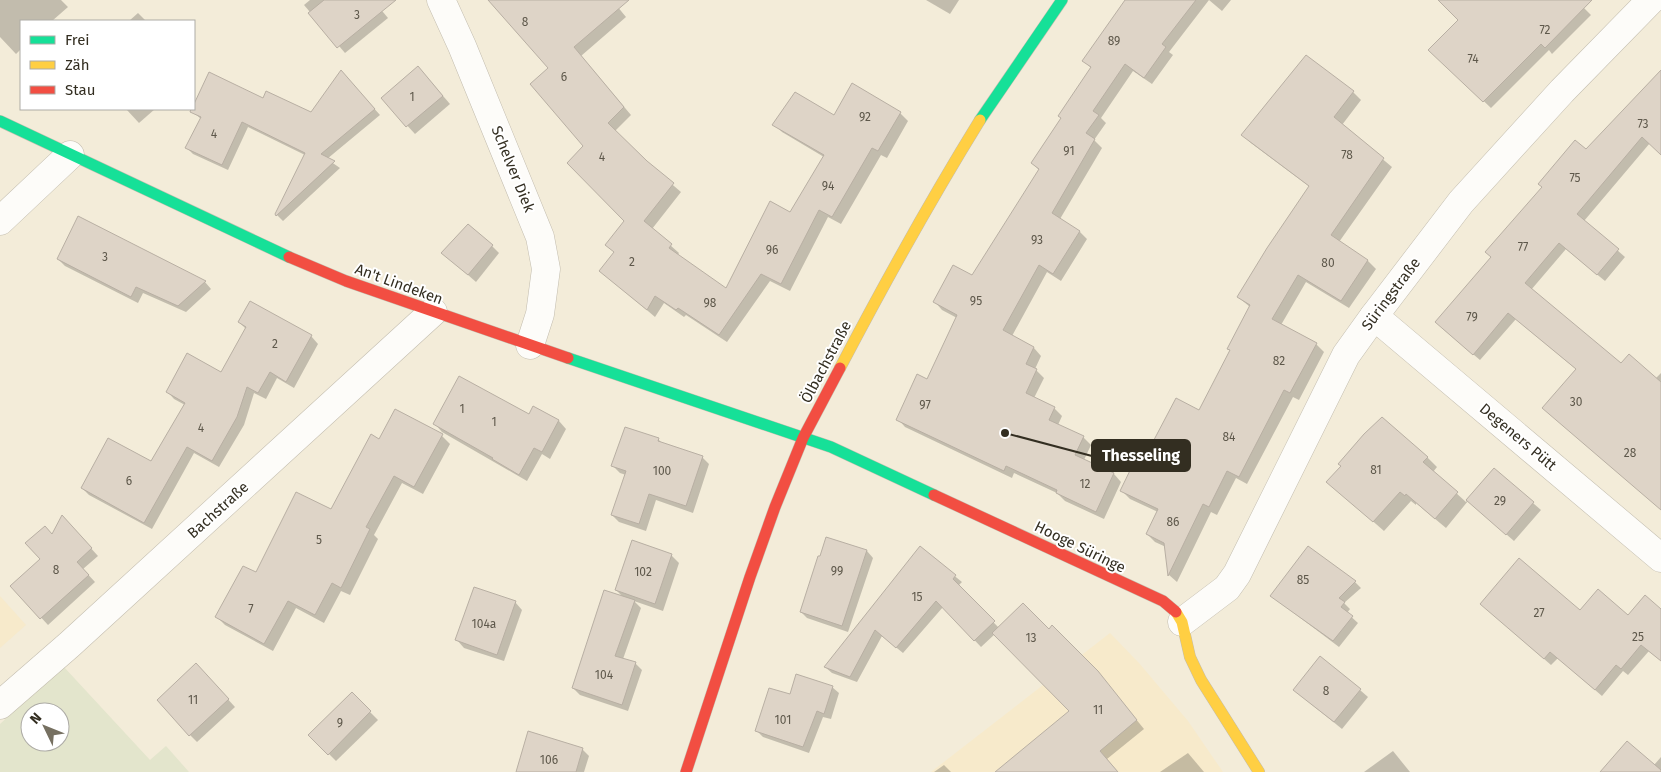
<svg xmlns="http://www.w3.org/2000/svg" width="1661" height="772" font-family="'Fira Sans',sans-serif">
<style>
.built{fill:#f7eacb}
.green{fill:#e3e5cc;fill-rule:evenodd}
.shadow{fill:#0003}
.building{fill:#ded4c7;stroke:#b8afa3}
.lines{fill:none;stroke-linecap:round;stroke-linejoin:round}
.street-casing{stroke:#c3bdaf;stroke-width:29}
.fast-casing{stroke:#c3bdaf;stroke-width:12}
.slow-casing{stroke:#c3bdaf;stroke-width:12}
.jam-casing{stroke:#c3bdaf;stroke-width:12}
.street{stroke:#fdfcf9;stroke-width:28}
.fast{stroke:#16e098;stroke-width:11}
.slow{stroke:#ffcf43;stroke-width:11}
.jam{stroke:#f24e42;stroke-width:11}
.labels{text-anchor:middle;dominant-baseline:central;stroke-width:4;stroke-linejoin:round;paint-order:stroke}
.number-label{font-size:12px;fill:#5e584b}
.street-label{font-size:15px;fill:#332e21;stroke:#fff}
.leader{fill:none;stroke:#332e21;stroke-width:2}
.callout-dot{fill:#332e21;stroke:#fff;stroke-width:2}
.callout{fill:#332e21;stroke:#332e21;stroke-width:2}
.callout-label{font-size:16px;text-anchor:middle;font-weight:bold;fill:#fff}
</style>
<rect width="100%" height="100%" fill="#f3ecd9"/>
<g class="built">
<path d="M0,596l26,29 -26,23z"/>
<path d="M1110,633l29,30 49,58 35,51h-292z"/>
</g>
<path class="green" d="M63,666l87,94 16,-14 23,26h-189v-48zM30,712h30v30h-30z"/>
<g class="shadow">
<path d="M0,0h61l7,7 -16,14h-31v28l-5,5 -16,-17z"/>
<path d="M310,0h63l15,18 -43,35 -41,-48z"/>
<path d="M500,0h112l14,17 -45,39 50,59 -16,16 31,31 35,30 -29,37 27,24 -2,3 49,34 65,-76 33,-57 -42,-25 -8,-8 60,-8 66,-3 8,8 -21,37 -6,-3 -40,69 -13,-7 -38,74 -20,-10 -43,61 -41,-27 -2,2 -20,-14 -9,14 -54,-46 14,-18 -8,-8 19,-25 -42,-74 -34,-78z"/>
<path d="M926,0h33l-9,14z"/>
<path d="M1128,0h103l-9,11 -13,-11 -40,52 4,3 -21,29 -19,-13 -32,47 5,5 -12,17 8,8 -42,71 20,13 7,7 -26,42 -14,-9 -35,64 22,12 7,8 -6,13 9,9 -10,20 20,10 8,8 -4,9 25,12 8,8 -7,15 30,14 7,8 -17,37 -39,-18 -8,-8 -43,-20 -2,5 -107,-51 -7,-8 30,-39 29,-62 -15,-8 -7,-8 37,-25 68,-106 -8,-8 30,-44 29,-51 -7,-7z"/>
<path d="M1457,0h119l15,15 -39,39 -3,-4 -58,58 -61,-58 30,-30z"/>
<path d="M138,13l8,8h-17z"/>
<path d="M210,74l53,26 48,14 35,-37 34,38 -53,44 13,9 -57,53 -7,-7 29,-59 -57,-28 -20,43 -35,-16 -6,-6 14,-29 -9,-8z"/>
<path d="M425,75l25,29 -35,30 -33,-36z"/>
<path d="M1661,90v64l-11,-11 -66,78 41,36 -20,24 -39,-32 -35,41 90,75 34,14 6,-6v137l-84,-140 -61,-51 -36,41 -37,-31 143,-178z"/>
<path d="M1353,92l8,8 -19,25 50,42 -53,75 29,19 8,8 -27,39 -43,-26 -25,43 35,19 8,8 -25,48 -6,-3 -46,87 -11,-6 -19,37 -6,-3 -34,70 -8,-7 -3,-28 -11,-5 -8,-8 11,-22 -28,-13 -8,-8 25,-34 53,-46 31,-60 -3,-3 22,-41 -12,-10 72,-110 -59,-44 -8,-8z"/>
<path d="M126,109h29l-16,14z"/>
<path d="M79,218l126,64 6,7 -25,23 -43,-19 -5,10 -73,-37 -7,-7z"/>
<path d="M492,246l7,7 -23,29 -33,-29z"/>
<path d="M250,302l61,34 7,8 -24,44 -17,-10 -11,21 -12,-6 -10,32 -25,42 -25,-14 -42,76 -63,-34 -7,-7 70,-25 33,-58 -11,-6 -7,-8 55,-17 24,-45 -7,-7z"/>
<path d="M534,408l25,13 7,8 -16,30 -8,-5 -15,27 -85,-49 -7,-8 94,-8z"/>
<path d="M442,436l8,8 -27,50 -21,-11 -28,52 4,4 -28,56 -9,-4 -17,32 -28,-15 -23,43 -48,-26 -8,-8 39,-43 75,-63 49,-71z"/>
<path d="M658,439l5,5 39,13 7,7 -16,49 -37,-13 -10,31 -27,-9 -7,-7 14,-40 -6,-2 -7,-7z"/>
<path d="M1427,457l10,10 -4,5 33,30 28,-33 47,41 -27,31 -46,-40 -22,27 -30,-25v2l-5,-4 -27,30 -56,-49z"/>
<path d="M69,524l29,32 -15,13 12,13 -47,43 -36,-39 30,-27 10,-24z"/>
<path d="M827,538l40,13 6,7 -25,74 -41,-14 -6,-6z"/>
<path d="M920,548l42,34 -4,4 41,42 50,3 56,50 39,48 -37,30 11,13h-121l74,-60 -76,-78 -14,13 -38,-40 -40,46 -21,-17 -25,46 -25,-9 -7,-6z"/>
<path d="M671,555l8,8 -16,48 -29,-10 7,7 -18,51 12,4 7,7 -14,41 -48,-16 -7,-7 51,-90 -8,-8z"/>
<path d="M1355,582l6,6 -17,15 6,6 -3,4 11,10 -19,24 -61,-46z"/>
<path d="M515,602l7,8 -18,51 -40,-13 -7,-8z"/>
<path d="M1488,610l92,2 48,5 33,-6v50l-12,-10 -21,24 -5,-4 -21,25 -44,-38 -7,7z"/>
<path d="M204,673l31,34 -38,35 -7,-7z"/>
<path d="M832,687l7,6 -8,26 -8,-2 -14,36 -46,-16 -6,-6 34,-35z"/>
<path d="M1294,690h66l8,7 -26,32z"/>
<path d="M352,694l26,26 -42,41 -26,-26z"/>
<path d="M582,749l7,7 -5,16h-67z"/>
<path d="M1393,751l17,21h-46z"/>
<path d="M1188,753l16,19h-44z"/>
<path d="M1661,757v15h-59l52,-7z"/>
<path d="M944,765l7,7h-17z"/>
</g>
<g class="building">
<path d="M324,0h72l-59,48 -29,-35z"/>
<path d="M488,0h141l-55,47 50,60 -16,16 39,38 27,22 -30,38 28,23 -3,4 57,40 44,-87 20,11 34,-57 -52,-30 23,-33 39,23 18,-32 49,29 -23,39 -6,-3 -40,69 -13,-7 -38,74 -20,-10 -42,61 -41,-27 -2,2 -21,-14 -8,14 -48,-39 15,-19 -9,-7 19,-24 -57,-58 16,-17 -53,-62 18,-16z"/>
<path d="M1125,0h71l-34,44 4,3 -22,31 -19,-14 -32,47 6,4 -13,18 9,6 -43,74 28,18 -27,43 -14,-9 -36,65 31,17 -8,17 11,5 -11,24 29,14 -6,13 35,16 -9,19 39,18 -18,39 -40,-19 1,-3 -51,-24 -2,5 -108,-51 21,-46 10,5 30,-64 -24,-13 20,-37 19,10 67,-106 -8,-6 30,-45 -3,-2 33,-49 -9,-6z"/>
<path d="M1438,0h154l-47,48 -4,-4 -58,58 -55,-52 30,-30z"/>
<path d="M1306,55l48,36 -20,26 50,41 -53,77 37,25 -27,41 -43,-26 -26,44 45,24 -27,50 -6,-3 -45,87 -12,-6 -18,36 -6,-3 -35,72 -4,-33 -18,-9 12,-25 -38,-18 19,-39 7,3 30,-57 23,12 31,-60 -3,-1 23,-44 -13,-8 30,-49 42,-62 -68,-51z"/>
<path d="M418,66l25,30 -37,31 -25,-29z"/>
<path d="M341,70l34,39 -54,45 14,7 -59,55 -1,-2 30,-61 -63,-31 -20,43 -37,-17 16,-31 -11,-5 1,-3h3v-5l15,-32 54,26 3,-7 45,21z"/>
<path d="M1661,70v85l-19,-18 -65,77 42,35 -22,26 -38,-32 -34,40 96,80 8,-9 32,28v128l-119,-102 34,-39 -68,-56 -35,42 -38,-33 56,-65 -6,-5 57,-65 -4,-3 37,-44 11,9z"/>
<path d="M78,216l128,65 -28,25 -42,-19 -5,10 -74,-38z"/>
<path d="M468,224l25,21 -25,30 -27,-22z"/>
<path d="M250,301l62,34 -26,47 -16,-10 -12,21 -11,-6 -10,30 -25,44 -25,-14 -43,76 -63,-35 27,-50 43,23 34,-58 -19,-11 21,-39 34,19 25,-45 -8,-5z"/>
<path d="M459,376l70,38 4,-8 26,14 -17,32 -8,-4 -15,27 -27,-16 1,-1 -60,-34z"/>
<path d="M395,409l48,25 -29,53 -20,-11 -28,51 4,2 -29,59 -9,-5 -17,32 -27,-14 -24,43 -49,-27 28,-51 13,6 40,-80 35,17 40,-75 8,5z"/>
<path d="M1382,417l46,40 -5,5 35,30 -23,27 -29,-25 -1,2 -5,-4 -27,30 -47,-40 15,-16 -3,-2 26,-30z"/>
<path d="M625,427l34,11 -1,3 45,15 -17,50 -37,-12 -10,30 -28,-9 15,-44 -15,-5z"/>
<path d="M1494,468l40,34 -28,33 -40,-35z"/>
<path d="M62,515l30,33 -15,14 12,13 -49,44 -30,-33 30,-27 -15,-16 20,-17 7,8z"/>
<path d="M826,537l41,13 -25,76 -42,-14 18,-56h2z"/>
<path d="M632,540l40,14 -17,50 -40,-14z"/>
<path d="M920,546l36,29 -3,4 42,42 -21,20 -38,-40 -40,47 -21,-18 -25,47 -26,-10z"/>
<path d="M1308,546l48,35 -17,17 6,4 -4,5 12,9 -20,25 -63,-45z"/>
<path d="M1519,558l61,52 18,-21 30,26 17,-20 16,14v52l-20,-16 -20,24 -5,-4 -21,25 -45,-38 -6,7 -64,-55z"/>
<path d="M474,587l42,14 -19,54 -42,-15z"/>
<path d="M604,590l31,10 -20,56 21,6 -14,43 -50,-17z"/>
<path d="M1023,603l26,26 3,-4 46,46 39,49 -37,31 18,21h-123l74,-61 -77,-78z"/>
<path d="M1320,656l41,33 -27,33 -41,-32z"/>
<path d="M196,663l33,36 -40,37 -32,-36z"/>
<path d="M796,674l37,12 -9,28 -7,-3 -14,36 -48,-16 14,-43 21,6z"/>
<path d="M352,692l19,19 -43,44 -20,-20z"/>
<path d="M528,731l55,17 -7,24h-60z"/>
<path d="M1627,741l34,29v2h-61z"/>
</g>
<g class="lines">
<defs>
<g id="street">
<path d="M441,0l21,46 78,191 6,32 -6,45 -10,31"/>
<path d="M0,221l70,-66"/>
<path d="M1374,316l287,242"/>
<path d="M1182,622l45,-34 10,-14 109,-219 28,-39 87,-114 101,-111 89,-91"/>
<path d="M0,705l69,-60 364,-333"/>
</g>
<g id="fast">
<path d="M980,120l82,-120"/>
<path d="M0,121l289,136"/>
<path d="M568,358l263,89 103,48"/>
</g>
<g id="slow">
<path d="M840,368c44,-84 90,-167 140,-248"/>
<path d="M1176,612l6,10 8,35 11,23 58,92"/>
</g>
<g id="jam">
<path d="M289,257l57,24 222,77"/>
<path d="M934,495l229,106 13,11"/>
<path d="M686,772l64,-195 25,-70 28,-69 37,-70"/>
</g>
</defs>
<use href="#street" class="street-casing"/>
<use href="#fast" class="fast-casing"/>
<use href="#slow" class="slow-casing"/>
<use href="#jam" class="jam-casing"/>
<use href="#street" class="street"/>
<use href="#fast" class="fast"/>
<use href="#slow" class="slow"/>
<use href="#jam" class="jam"/>
</g>
<g class="labels">
<g class="number-label">
<text x="357" y="15">3</text>
<text x="525" y="22">8</text>
<text x="1545" y="30">72</text>
<text x="1114" y="41">89</text>
<text x="1473" y="59">74</text>
<text x="564" y="77">6</text>
<text x="412" y="97">1</text>
<text x="865" y="117">92</text>
<text x="1643" y="124">73</text>
<text x="214" y="134">4</text>
<text x="1069" y="151">91</text>
<text x="1347" y="155">78</text>
<text x="602" y="157">4</text>
<text x="1575" y="178">75</text>
<text x="828" y="186">94</text>
<text x="1037" y="240">93</text>
<text x="1523" y="247">77</text>
<text x="772" y="250">96</text>
<text x="105" y="257">3</text>
<text x="632" y="262">2</text>
<text x="1328" y="263">80</text>
<text x="976" y="301">95</text>
<text x="710" y="303">98</text>
<text x="1472" y="317">79</text>
<text x="275" y="344">2</text>
<text x="1279" y="361">82</text>
<text x="1576" y="402">30</text>
<text x="925" y="405">97</text>
<text x="462" y="409">1</text>
<text x="494" y="422">1</text>
<text x="201" y="428">4</text>
<text x="1229" y="437">84</text>
<text x="1630" y="453">28</text>
<text x="1376" y="470">81</text>
<text x="662" y="471">100</text>
<text x="129" y="481">6</text>
<text x="1085" y="484">12</text>
<text x="1500" y="501">29</text>
<text x="1173" y="522">86</text>
<text x="319" y="540">5</text>
<text x="56" y="570">8</text>
<text x="837" y="571">99</text>
<text x="643" y="572">102</text>
<text x="1303" y="580">85</text>
<text x="917" y="597">15</text>
<text x="251" y="609">7</text>
<text x="1539" y="613">27</text>
<text x="484" y="624">104a</text>
<text x="1638" y="637">25</text>
<text x="1031" y="638">13</text>
<text x="604" y="675">104</text>
<text x="1326" y="691">8</text>
<text x="193" y="700">11</text>
<text x="1098" y="710">11</text>
<text x="783" y="720">101</text>
<text x="340" y="723">9</text>
<text x="549" y="760">106</text>
</g>
<g class="street-label">
<text transform="translate(513 169) rotate(68)">Schelver Diek</text>
<text transform="translate(399 284) rotate(20)">An't Lindeken</text>
<text transform="translate(1391 294) rotate(-53)">Süringstraße</text>
<text transform="translate(826 362) rotate(-62)">Ölbachstraße</text>
<text transform="translate(1518 437) rotate(40)">Degeners Pütt</text>
<text transform="translate(218 510) rotate(-42)">Bachstraße</text>
<text transform="translate(1080 547) rotate(26)">Hooge Süringe</text>
</g>
</g>
<path class="leader" d="M1005 433L1092 456"/>
<circle class="callout-dot" cx="1005" cy="433" r="5"/>
<rect class="callout" x="1092" y="440" width="98" height="31" rx="5"/>
<g class="callout-label">
<text x="1141" y="461">Thesseling</text>
</g>
<rect x="20" y="20" width="175" height="90" fill="#ffffff" stroke="#adaba6"/>
<rect x="30" y="36" width="25" height="8" fill="#16e098" stroke="#adaba6"/>
<text x="65" y="45" font-size="15" fill="#332e21">Frei</text>
<rect x="30" y="61" width="25" height="8" fill="#ffcf43" stroke="#adaba6"/>
<text x="65" y="70" font-size="15" fill="#332e21">Zäh</text>
<rect x="30" y="86" width="25" height="8" fill="#f24e42" stroke="#adaba6"/>
<text x="65" y="95" font-size="15" fill="#332e21">Stau</text>
<g transform="translate(45 727) rotate(313)"><circle r="24" fill="#ffffff" stroke="#adaba6"/>
<path d="M0-4L9 19L0 12L-9 19Z" fill="#767061"/>
<text y="-8" font-size="14" font-weight="bold" text-anchor="middle" fill="#332e21">N</text>
</g>
</svg>
